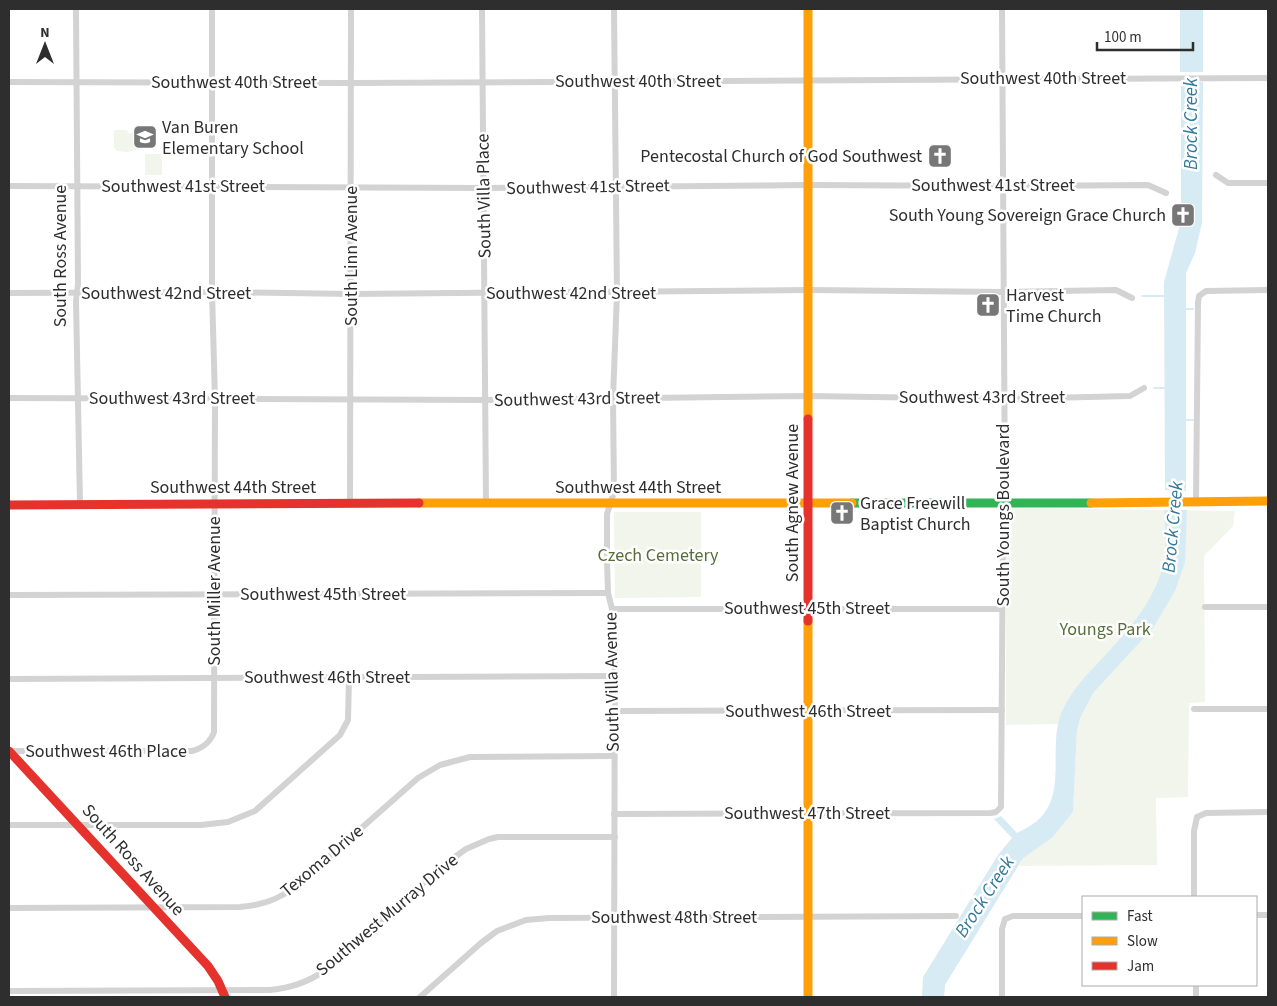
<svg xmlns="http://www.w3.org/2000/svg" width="1277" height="1006" font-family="'Source Sans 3',sans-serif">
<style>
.green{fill:#f1f5eb}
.water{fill:#d6ebf4}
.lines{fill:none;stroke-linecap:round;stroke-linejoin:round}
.stream{stroke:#d6ebf4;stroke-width:2}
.street{stroke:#d3d3d3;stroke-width:6}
.fast{stroke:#30b455;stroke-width:9}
.slow{stroke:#ff9f0a;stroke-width:9}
.jam{stroke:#e5322d;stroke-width:9}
.labels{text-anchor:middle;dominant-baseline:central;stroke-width:5;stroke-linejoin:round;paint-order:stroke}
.street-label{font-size:18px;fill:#2e2e2e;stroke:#fff}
.poi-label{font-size:18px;fill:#2e2e2e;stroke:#fff;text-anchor:start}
.park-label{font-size:18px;fill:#566e37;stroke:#fff}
.water-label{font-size:19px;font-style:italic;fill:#347a98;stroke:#fff}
</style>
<rect width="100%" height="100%" fill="#fff"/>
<g class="green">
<path d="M114,130h13l1,3h14l1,9 -3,7 -13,3 -10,-1 -3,-4z"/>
<rect x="145" y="154" width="17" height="21"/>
<path d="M1014,508l221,3 -2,15 -29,30 1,146 -16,1 -1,94 -32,1 1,67 -138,1 4,-9 29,-19 21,-26 4,-82 -19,-6 -52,1v-208l4,-7z"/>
<path d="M614,512h87v85l-86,1z"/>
</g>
<g class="water">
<rect x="1180" y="9" width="23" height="63"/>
<path d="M1181,82h22l-1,141 -7,30 -9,20v218l-21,-1 -1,-208 17,-61z"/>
<path d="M1164,510h23l-2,52 -10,29 -22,37 -60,65 -13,25 -3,12 -4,82 -21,26 -29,20 -78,127 -1,12h-22l1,-20 75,-122 14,-17 -18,-19 7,-3 16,17c7,-4 14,-7 20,-12 28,-24 14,-65 21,-97 6,-26 25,-45 42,-63 27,-29 62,-67 65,-109 1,-14 0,-28 -1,-42z"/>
</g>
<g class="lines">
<g class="stream">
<path d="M1142,296h23"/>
<path d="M1186,309h7"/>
<path d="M1154,388h12"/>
<path d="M1185,420h8"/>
</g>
<g class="street">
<path d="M76,9l2,275 -2,17 4,203"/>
<path d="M482,9l4,495"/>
<path d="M614,9l3,284 -4,105 1,94 -7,22v47l1,32 4,16 3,16 -1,372"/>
<path d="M9,82l341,1 918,-5"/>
<path d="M1216,175l12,8h40"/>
<path d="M9,186l473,2 326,-3 195,1 145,-1 18,8"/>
<path d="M9,293l203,-1 139,2 457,-4 195,2 113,-2 16,8"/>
<path d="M9,398l475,2 324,-4 196,3 126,-3 14,-8"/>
<path d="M1196,501l2,-198 1,-7 7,-5 62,-1"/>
<path d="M350,503l1,-494"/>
<path d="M9,595l599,-2"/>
<path d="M1205,607h63"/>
<path d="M612,609h390"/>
<path d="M9,679l605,-3"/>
<path d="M1194,709h74"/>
<path d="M614,711l388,-1"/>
<path d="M10,751h182c11,-3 18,-8 22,-19l1,-333 -3,-107v-283"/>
<path d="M614,814l377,-1 5,-1 5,-5 2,-286 2,-25 -3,-487"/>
<path d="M9,825h192l27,-3 27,-11 85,-76 8,-15 1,-43"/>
<path d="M1194,897v-66l3,-14 9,-4 62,-1"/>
<path d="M9,908l231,-1c22,-2 38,-7 56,-21l122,-108 22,-13 30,-8 144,-1"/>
<path d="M1256,915h12"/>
<path d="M9,991l261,-1c20,-2 37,-7 54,-19l121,-107 21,-15 23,-10 9,-2h117"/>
<path d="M420,997l61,-54 16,-12 29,-11 23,-2 407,-2"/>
<path d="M1002,997v-68l3,-10 8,-3h70"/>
<path d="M1196,997v-12"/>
</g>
<path class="fast" d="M852,503h239"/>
<g class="slow">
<path d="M808,9v410"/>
<path d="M419,503h433"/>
<path d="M1091,503l177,-2"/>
<path d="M808,621v376"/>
</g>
<g class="jam">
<path d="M808,419v202"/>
<path d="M9,505l410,-2"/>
<path d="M9,751l199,215 10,15 7,16"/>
</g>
</g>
<defs>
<symbol id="school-square" viewBox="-11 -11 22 22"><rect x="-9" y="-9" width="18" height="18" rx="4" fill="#777" stroke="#fff"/><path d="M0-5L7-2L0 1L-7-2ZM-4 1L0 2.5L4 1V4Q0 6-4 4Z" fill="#fff"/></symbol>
<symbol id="church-square" viewBox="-11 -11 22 22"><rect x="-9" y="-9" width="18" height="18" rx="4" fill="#777" stroke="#fff"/><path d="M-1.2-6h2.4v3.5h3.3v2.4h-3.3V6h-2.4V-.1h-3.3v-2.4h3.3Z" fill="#fff"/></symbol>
</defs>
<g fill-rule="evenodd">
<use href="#school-square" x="131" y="123" width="28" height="28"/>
<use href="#church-square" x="926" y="142" width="28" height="28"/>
<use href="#church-square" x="1169" y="201" width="28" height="28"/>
<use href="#church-square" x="974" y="291" width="28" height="28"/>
<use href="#church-square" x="828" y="499" width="28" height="28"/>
</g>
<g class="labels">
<g class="street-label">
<text x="1043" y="78">Southwest 40th Street</text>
<text x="638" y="81">Southwest 40th Street</text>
<text x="234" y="82">Southwest 40th Street</text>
<text x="993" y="185">Southwest 41st Street</text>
<text x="183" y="186">Southwest 41st Street</text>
<text transform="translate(588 187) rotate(-1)">Southwest 41st Street</text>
<text transform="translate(484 196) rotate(-91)">South Villa Place</text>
<text transform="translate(60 256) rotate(-90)">South Ross Avenue</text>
<text transform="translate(351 256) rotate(-90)">South Linn Avenue</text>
<text x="166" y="293">Southwest 42nd Street</text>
<text x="571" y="293">Southwest 42nd Street</text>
<text x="982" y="397">Southwest 43rd Street</text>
<text x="172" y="398">Southwest 43rd Street</text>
<text transform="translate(577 399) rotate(-1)">Southwest 43rd Street</text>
<text x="233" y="487">Southwest 44th Street</text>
<text x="638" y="487">Southwest 44th Street</text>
<text transform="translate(792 503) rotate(-90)">South Agnew Avenue</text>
<text transform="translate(1003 515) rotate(-90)">South Youngs Boulevard</text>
<text transform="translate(214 591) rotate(-90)">South Miller Avenue</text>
<text x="323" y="594">Southwest 45th Street</text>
<text x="807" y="608">Southwest 45th Street</text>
<text x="327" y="677">Southwest 46th Street</text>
<text transform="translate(612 682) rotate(-91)">South Villa Avenue</text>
<text x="808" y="711">Southwest 46th Street</text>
<text x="106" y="751">Southwest 46th Place</text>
<text x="807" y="813">Southwest 47th Street</text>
<text transform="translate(133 860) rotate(48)">South Ross Avenue</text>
<text transform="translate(322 861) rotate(-40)">Texoma Drive</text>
<text transform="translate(387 915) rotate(-40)">Southwest Murray Drive</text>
<text x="674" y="917">Southwest 48th Street</text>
</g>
<g class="poi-label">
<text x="162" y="127">Van Buren<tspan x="162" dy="21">Elementary School</tspan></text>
<text x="922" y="156" text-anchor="end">Pentecostal Church of God Southwest</text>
<text x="1166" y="215" text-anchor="end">South Young Sovereign Grace Church</text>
<text x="1006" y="295">Harvest<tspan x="1006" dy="21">Time Church</tspan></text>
<text x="860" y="503">Grace Freewill<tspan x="860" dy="21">Baptist Church</tspan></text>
</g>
<g class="park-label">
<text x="658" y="555">Czech Cemetery</text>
<text x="1105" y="629">Youngs Park</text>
</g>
<g class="water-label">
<text transform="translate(1191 124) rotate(-90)">Brock Creek</text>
<text transform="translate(1173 527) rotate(-85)">Brock Creek</text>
<text transform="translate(985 897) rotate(-57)">Brock Creek</text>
</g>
</g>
<rect width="1277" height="1006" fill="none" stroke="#2e2e2e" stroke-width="20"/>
<rect x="1082" y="896" width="175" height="90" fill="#ffffff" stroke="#ababab"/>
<rect x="1092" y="912" width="25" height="8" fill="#30b455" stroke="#ababab"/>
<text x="1127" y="921" font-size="15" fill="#2e2e2e">Fast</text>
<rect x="1092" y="937" width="25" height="8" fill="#ff9f0a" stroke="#ababab"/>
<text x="1127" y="946" font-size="15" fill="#2e2e2e">Slow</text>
<rect x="1092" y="962" width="25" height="8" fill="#e5322d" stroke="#ababab"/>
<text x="1127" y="971" font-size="15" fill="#2e2e2e">Jam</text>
<g transform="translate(45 45)" stroke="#ffffff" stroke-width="4" paint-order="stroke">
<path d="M0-4L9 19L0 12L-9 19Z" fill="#2e2e2e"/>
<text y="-8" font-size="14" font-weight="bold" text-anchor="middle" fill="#2e2e2e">N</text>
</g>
<path d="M1097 42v8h96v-8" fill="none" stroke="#2e2e2e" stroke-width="2.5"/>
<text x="1104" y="42" font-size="15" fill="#2e2e2e" stroke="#ffffff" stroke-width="4" paint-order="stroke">100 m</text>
</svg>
